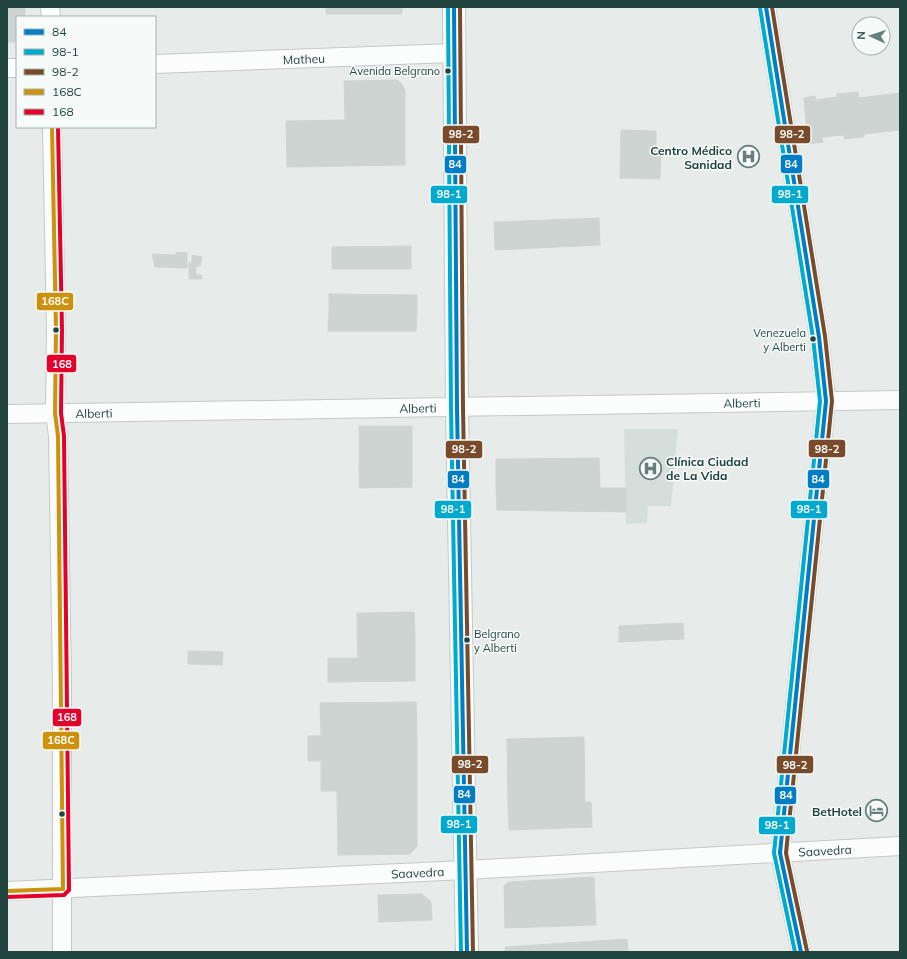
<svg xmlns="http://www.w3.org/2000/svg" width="907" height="959" font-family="Mulish,sans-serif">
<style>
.built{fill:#d4dfdb}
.building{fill:#cdd4d2;stroke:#cfd5d4}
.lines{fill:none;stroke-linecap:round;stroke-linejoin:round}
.minor-casing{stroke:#c4c9c8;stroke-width:20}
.secondary-casing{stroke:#c2cac9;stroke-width:24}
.minor{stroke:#fbfcfc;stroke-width:18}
.secondary{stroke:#fbfcfc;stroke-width:22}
.bus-1-casing{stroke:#f6fbf9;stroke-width:7}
.bus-2-casing{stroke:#f6fbf9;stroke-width:7}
.bus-3-casing{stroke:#f6fbf9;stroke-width:7}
.bus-4-casing{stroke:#f6fbf9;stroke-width:7}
.bus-5-casing{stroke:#f6fbf9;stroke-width:7}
.bus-1{stroke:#007dc5;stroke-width:4}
.bus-2{stroke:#00a9ce;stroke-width:4}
.bus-3{stroke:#7a4b2a;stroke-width:4}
.bus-4{stroke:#cc920d;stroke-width:4}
.bus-5{stroke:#e4002b;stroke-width:4}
.bus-dot{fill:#21443f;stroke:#f6fbf9;stroke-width:1.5}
.labels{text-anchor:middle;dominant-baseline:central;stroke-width:3;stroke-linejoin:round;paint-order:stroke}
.bus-label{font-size:11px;fill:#21443f;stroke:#f6fbf9;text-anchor:end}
.street-label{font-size:12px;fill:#21443f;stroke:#f6fbf9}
.poi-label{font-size:12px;font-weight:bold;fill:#21443f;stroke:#f6fbf9;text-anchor:end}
.line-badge{stroke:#f6fbf9;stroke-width:1.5}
.badge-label{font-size:11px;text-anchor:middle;font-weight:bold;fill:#fff}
</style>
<rect width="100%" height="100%" fill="#e7eceb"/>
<path class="built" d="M624,429h54l-7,77h-23l-1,17 -21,1z"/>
<g class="building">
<path d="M7,7h18v10h-8v25h-10z"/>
<rect x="326" y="7" width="76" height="7"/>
<path d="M397,80l5,4 3,7v28l-60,1 -1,-39z"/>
<path d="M858,92l1,6 41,-5v37l-36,4v3l-20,2v-4l-22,2 1,5 -15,2 -4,-46 11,-2 1,4 21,-3v-3z"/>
<path d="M405,119v46l-118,2 -1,-46z"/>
<path d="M621,130l35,1v22h5l-1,26 -40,-1z"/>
<path d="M599,218l1,27 -105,5 -1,-28z"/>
<path d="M411,246v23h-79v-22z"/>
<path d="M177,252l10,1v15l-32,-1 -3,-13 23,1z"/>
<path d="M192,255l10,2 -2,9h-4v9h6v4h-13v-16h3z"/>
<path d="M329,294l88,1v16l-88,-1z"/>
<path d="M329,310l88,1 -1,20h-88z"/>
<rect x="359" y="426" width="53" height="40"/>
<path d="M599,458l1,30 -104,1v-30z"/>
<path d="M359,466h53v21l-53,1z"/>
<path d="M600,488h26v24l-129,-2 -1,-21z"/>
<path d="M414,612l1,23 -58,1v-23z"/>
<path d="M683,623l1,16 -65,3v-16z"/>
<path d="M415,635v46l-87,1v-24h30l-1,-22z"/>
<path d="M188,651l35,1 -1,13 -34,-1z"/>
<path d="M416,702l1,33 -96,1 -1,-33z"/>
<path d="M417,735v25l-109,1v-25z"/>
<path d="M584,737l1,66 -77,2 -1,-66z"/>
<path d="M417,760v30l-96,1v-30z"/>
<path d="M417,790v56l-7,8 -72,1 -1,-64z"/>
<path d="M591,802l1,25 -83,3 -1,-25z"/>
<path d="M594,877l2,48 -91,3 -1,-42 5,-4z"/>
<path d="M422,894l9,8 1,18 -53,2 -1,-27z"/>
<path d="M627,939l1,13h-123v-5z"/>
</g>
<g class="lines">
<defs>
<g id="minor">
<path d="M50,7l1,10"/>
<path d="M766,7l53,330 7,64 -46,452 21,99"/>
<path id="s1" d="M155,64l298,-11"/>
<path d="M7,68h10"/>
<path d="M52,127l4,203 -1,83 3,23 4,247v269"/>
<path id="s2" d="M7,414l893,-14"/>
<path id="s3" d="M7,891l459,-21 434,-24"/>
</g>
<path id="secondary" d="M454,7l3,401 10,544"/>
</defs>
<use href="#minor" class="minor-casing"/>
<use href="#secondary" class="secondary-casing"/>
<use href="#minor" class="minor"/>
<use href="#secondary" class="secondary"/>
<defs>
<g id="bus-1">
<path d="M454,7l3,401 10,544"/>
<path d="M766,7l53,330 7,64 -46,452 21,99"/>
</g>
<g id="bus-2">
<path d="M448,7l3,401 10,544"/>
<path d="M760,8l53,330 7,63 -46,452 21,99"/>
</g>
<g id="bus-3">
<path d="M460,7l3,401 10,544"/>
<path d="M772,7l53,329 7,65 -46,452 21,98"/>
</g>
<path id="bus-4" d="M7,891l56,-2 -5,-453 -3,-23 1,-83 -4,-203"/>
<path id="bus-5" d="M7,897l57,-2 5,-5 -5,-454 -3,-23 1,-83 -4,-203"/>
</defs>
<use href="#bus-1" class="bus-1-casing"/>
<use href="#bus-2" class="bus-2-casing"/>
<use href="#bus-3" class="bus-3-casing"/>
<use href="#bus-4" class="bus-4-casing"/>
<use href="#bus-5" class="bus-5-casing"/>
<use href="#bus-1" class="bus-1"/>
<use href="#bus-2" class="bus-2"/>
<use href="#bus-3" class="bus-3"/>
<use href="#bus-4" class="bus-4"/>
<use href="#bus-5" class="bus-5"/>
</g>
<defs>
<symbol id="hospital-ring" viewBox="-11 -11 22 22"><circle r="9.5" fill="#f6fbf9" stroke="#667f7b" stroke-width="1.5"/><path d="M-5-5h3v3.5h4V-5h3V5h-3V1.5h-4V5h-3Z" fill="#667f7b"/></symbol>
<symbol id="hotel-ring" viewBox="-11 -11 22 22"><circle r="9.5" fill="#f6fbf9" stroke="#667f7b" stroke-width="1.5"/><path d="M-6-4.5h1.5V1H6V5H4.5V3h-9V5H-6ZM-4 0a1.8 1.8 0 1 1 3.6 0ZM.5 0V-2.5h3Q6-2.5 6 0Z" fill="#667f7b"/></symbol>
</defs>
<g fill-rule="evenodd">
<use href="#hospital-ring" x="736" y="144" width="25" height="25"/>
<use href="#hospital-ring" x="638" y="456" width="25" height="25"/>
<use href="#hotel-ring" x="864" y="798" width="25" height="25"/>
</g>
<g class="bus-dot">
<circle cx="448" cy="71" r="3.5"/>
<circle cx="56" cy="330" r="3.5"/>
<circle cx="813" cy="339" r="3.5"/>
<circle cx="467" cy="640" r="3.5"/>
<circle cx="62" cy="814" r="3.5"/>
</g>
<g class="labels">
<g class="bus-label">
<text x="440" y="71">Avenida Belgrano</text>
<text x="806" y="333">Venezuela<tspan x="806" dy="14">y Alberti</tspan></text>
<text x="474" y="634" text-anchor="start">Belgrano<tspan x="474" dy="14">y Alberti</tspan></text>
</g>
<g class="street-label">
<text stroke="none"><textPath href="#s1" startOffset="149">Matheu</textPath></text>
<text stroke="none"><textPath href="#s2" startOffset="735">Alberti</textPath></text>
<text stroke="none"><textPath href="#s2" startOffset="411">Alberti</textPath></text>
<text stroke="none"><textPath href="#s2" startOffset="87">Alberti</textPath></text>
<text stroke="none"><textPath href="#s3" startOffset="819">Saavedra</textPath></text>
<text stroke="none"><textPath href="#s3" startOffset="411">Saavedra</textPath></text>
</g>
<g class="poi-label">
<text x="732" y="150">Centro Médico<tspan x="732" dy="14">Sanidad</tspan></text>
<text x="666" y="461" text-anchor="start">Clínica Ciudad<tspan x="666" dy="14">de La Vida</tspan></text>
<text x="862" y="811">BetHotel</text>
</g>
</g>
<g class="line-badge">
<rect x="774" y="125" width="37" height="19" rx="4" fill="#7a4b2a"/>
<rect x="442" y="125" width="38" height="19" rx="4" fill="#7a4b2a"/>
<rect x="780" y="154" width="23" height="20" rx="4" fill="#007dc5"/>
<rect x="444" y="155" width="23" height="19" rx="4" fill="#007dc5"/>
<rect x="771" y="185" width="38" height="19" rx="4" fill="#00a9ce"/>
<rect x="430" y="185" width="38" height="19" rx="4" fill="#00a9ce"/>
<rect x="36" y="292" width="38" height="19" rx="4" fill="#cc920d"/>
<rect x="46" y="354" width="31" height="19" rx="4" fill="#e4002b"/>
<rect x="808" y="439" width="38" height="19" rx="4" fill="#7a4b2a"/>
<rect x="445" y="440" width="38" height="19" rx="4" fill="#7a4b2a"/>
<rect x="807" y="469" width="23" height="20" rx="4" fill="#007dc5"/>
<rect x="447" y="470" width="23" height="19" rx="4" fill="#007dc5"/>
<rect x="790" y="500" width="38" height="19" rx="4" fill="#00a9ce"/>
<rect x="434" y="500" width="38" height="19" rx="4" fill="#00a9ce"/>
<rect x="52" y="708" width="30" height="19" rx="4" fill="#e4002b"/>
<rect x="42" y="731" width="38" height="19" rx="4" fill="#cc920d"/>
<rect x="451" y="755" width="38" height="19" rx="4" fill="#7a4b2a"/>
<rect x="776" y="755" width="38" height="19" rx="4" fill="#7a4b2a"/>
<rect x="453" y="785" width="23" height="19" rx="4" fill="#007dc5"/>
<rect x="774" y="786" width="23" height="19" rx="4" fill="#007dc5"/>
<rect x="440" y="815" width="38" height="19" rx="4" fill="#00a9ce"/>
<rect x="758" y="816" width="38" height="19" rx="4" fill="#00a9ce"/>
</g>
<g class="badge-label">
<text x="792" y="138">98-2</text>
<text x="461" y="138">98-2</text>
<text x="791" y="168">84</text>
<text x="455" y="168">84</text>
<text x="790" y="198">98-1</text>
<text x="449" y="198">98-1</text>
<text x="55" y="305">168C</text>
<text x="62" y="368">168</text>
<text x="827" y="453">98-2</text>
<text x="464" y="453">98-2</text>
<text x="818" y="483">84</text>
<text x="458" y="483">84</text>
<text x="809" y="513">98-1</text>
<text x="453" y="513">98-1</text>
<text x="67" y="721">168</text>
<text x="61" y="744">168C</text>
<text x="470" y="768">98-2</text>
<text x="795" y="769">98-2</text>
<text x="464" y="798">84</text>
<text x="786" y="799">84</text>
<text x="459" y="828">98-1</text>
<text x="777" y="829">98-1</text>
</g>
<rect width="907" height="959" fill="none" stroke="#21443f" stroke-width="16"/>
<rect x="16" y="16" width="140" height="112" fill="#f6fbf9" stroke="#a1b2af"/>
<rect x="24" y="29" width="20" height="6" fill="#007dc5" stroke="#a1b2af"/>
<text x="52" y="36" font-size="12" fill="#21443f">84</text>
<rect x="24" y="49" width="20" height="6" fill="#00a9ce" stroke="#a1b2af"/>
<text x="52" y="56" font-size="12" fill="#21443f">98-1</text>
<rect x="24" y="69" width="20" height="6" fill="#7a4b2a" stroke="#a1b2af"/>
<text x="52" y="76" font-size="12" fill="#21443f">98-2</text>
<rect x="24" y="89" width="20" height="6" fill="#cc920d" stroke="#a1b2af"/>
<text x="52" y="96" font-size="12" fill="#21443f">168C</text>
<rect x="24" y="109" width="20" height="6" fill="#e4002b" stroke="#a1b2af"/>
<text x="52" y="116" font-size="12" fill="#21443f">168</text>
<g transform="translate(871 36) rotate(273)"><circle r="19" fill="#f6fbf9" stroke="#a1b2af"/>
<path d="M0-3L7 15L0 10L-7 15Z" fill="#667f7b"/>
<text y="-6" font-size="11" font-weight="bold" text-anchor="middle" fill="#21443f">N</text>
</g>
</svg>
